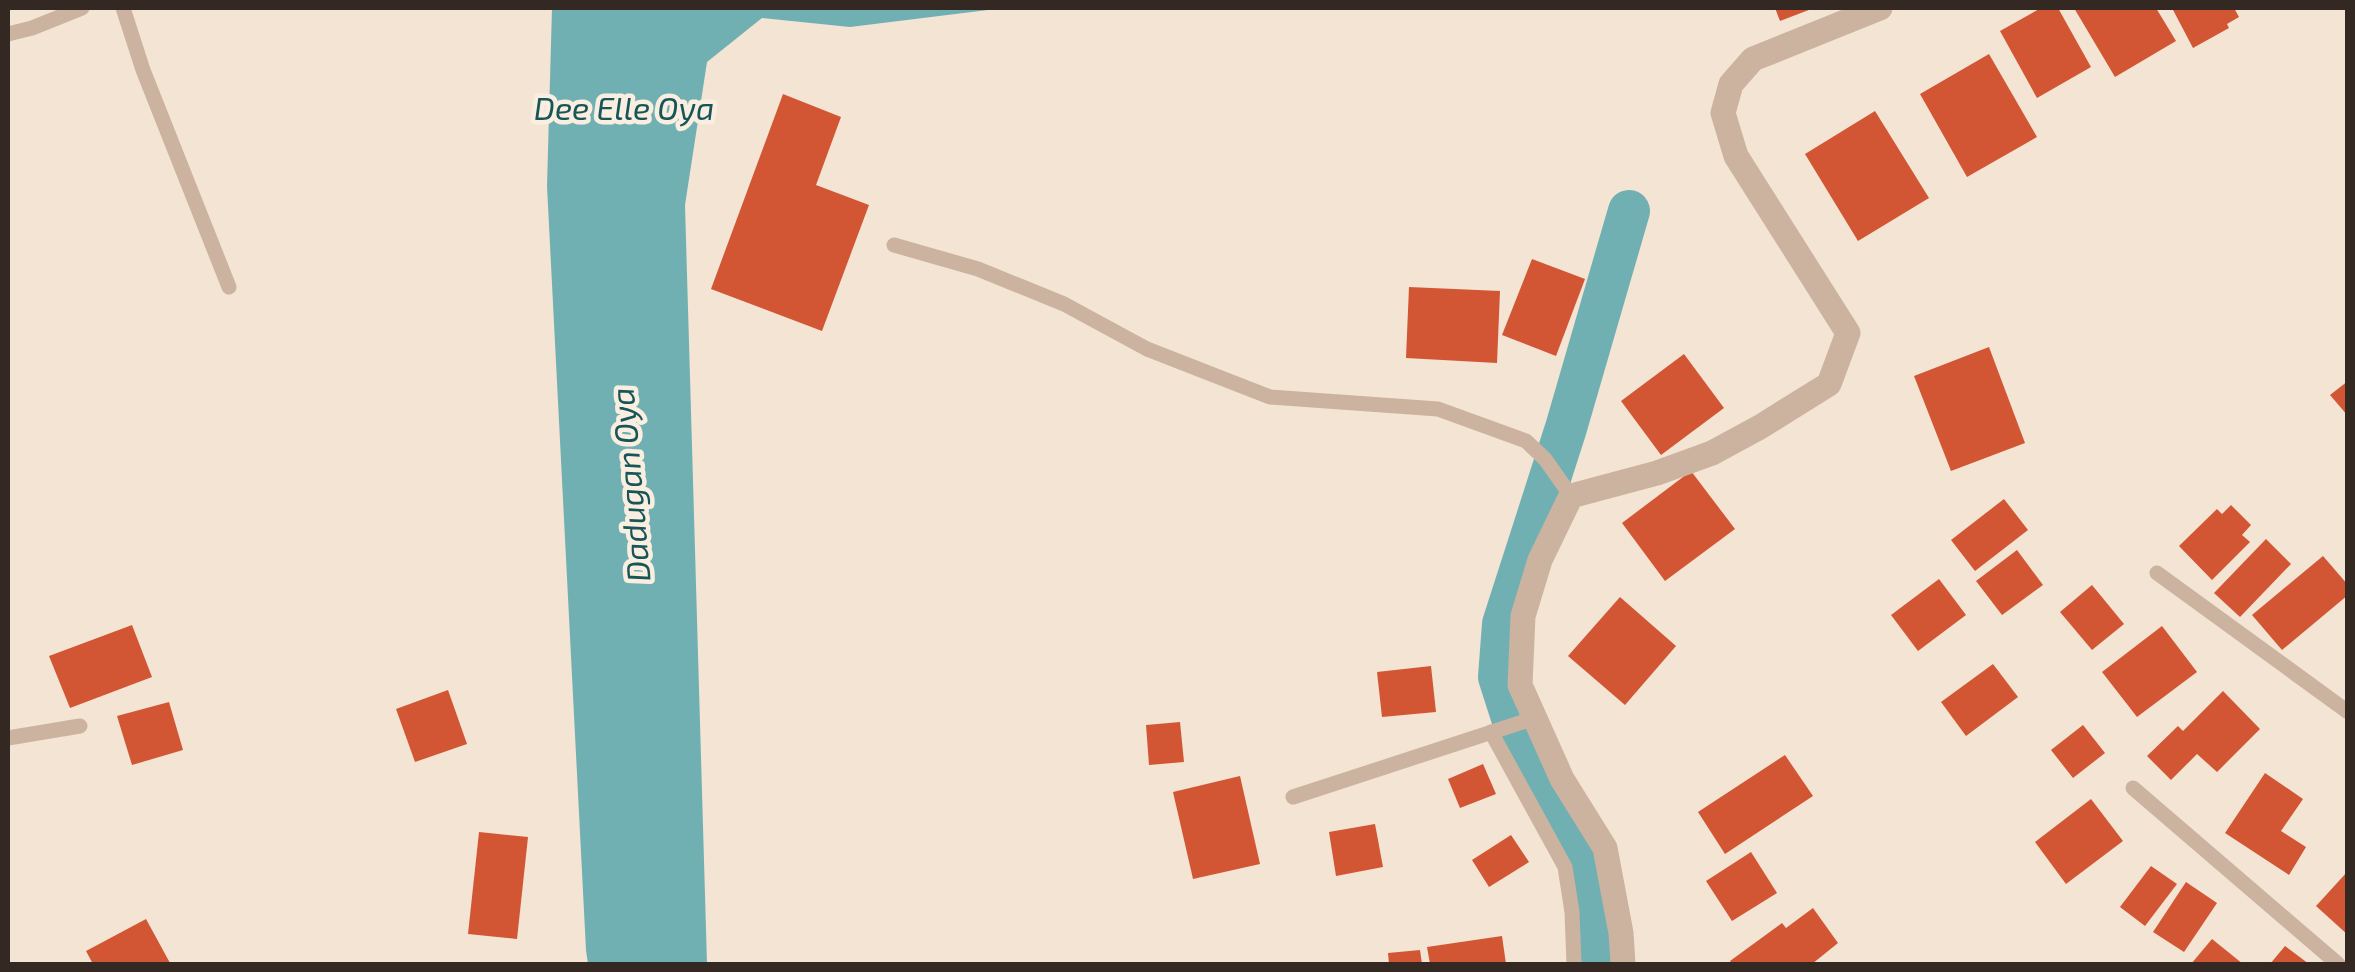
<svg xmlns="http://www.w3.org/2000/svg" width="2355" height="972" font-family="'Exo 2',sans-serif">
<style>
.water{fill:#70b0b2}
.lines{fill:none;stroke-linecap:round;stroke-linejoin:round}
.canal{stroke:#70b0b2;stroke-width:42}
.building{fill:#d25633}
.lane{stroke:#cbb39f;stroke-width:15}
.street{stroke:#cbb39f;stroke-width:25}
.labels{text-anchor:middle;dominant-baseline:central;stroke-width:9;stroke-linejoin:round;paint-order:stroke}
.water-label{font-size:32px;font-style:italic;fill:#165558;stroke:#faeee0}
</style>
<rect width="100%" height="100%" fill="#f3e4d4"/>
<path class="water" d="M552,8h452l-154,19 -88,-9 -55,44 -22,143 22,759h-119l-2,-14 -39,-764z"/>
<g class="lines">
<path class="canal" d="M1592,964l-10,-88 -9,-39 -57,-107 -17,-53 4,-53 63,-196 63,-217"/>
</g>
<g class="building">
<path d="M1775,8h39l-34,13z"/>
<path d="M2041,8h17l33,59 -54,31 -37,-67z"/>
<path d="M2074,8h82l20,33 -61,36z"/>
<path d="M2172,8h62l5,9 -12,7 2,4 -36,20z"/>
<path d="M1989,54l48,83 -70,40 -47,-83z"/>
<path d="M783,94l58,23 -25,68 53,20 -47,126 -111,-42z"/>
<path d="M1875,111l54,87 -71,43 -53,-87z"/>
<path d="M1532,259l53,20 -29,77 -54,-21z"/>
<path d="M1409,287l91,4 -3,72 -91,-5z"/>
<path d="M1989,347l36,96 -74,28 -37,-95z"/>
<path d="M1684,354l40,54 -63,47 -40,-54z"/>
<path d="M2348,381v35l-18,-21z"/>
<path d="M1691,471l44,58 -70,52 -43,-58z"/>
<path d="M2004,499l24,31 -53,41 -24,-31z"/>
<path d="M2231,505l20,20 -9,10 8,7 -38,38 -33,-34 38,-37 5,5z"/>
<path d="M2266,539l25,25 -51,53 -26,-24z"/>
<path d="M2017,550l26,35 -41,30 -26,-34z"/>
<path d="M2323,556l25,29v10l-66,55 -30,-35z"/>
<path d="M1939,579l27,36 -48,36 -27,-36z"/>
<path d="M2092,585l32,39 -32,26 -32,-38z"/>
<path d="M1620,597l56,49 -51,59 -57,-49z"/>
<path d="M132,625l20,52 -82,31 -21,-52z"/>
<path d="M2162,626l35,46 -60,45 -35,-45z"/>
<path d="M1993,664l25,33 -52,39 -25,-34z"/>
<path d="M1431,666l5,46 -54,5 -5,-45z"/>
<path d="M448,690l19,54 -52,18 -19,-53z"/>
<path d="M2223,691l37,38 -43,43 -20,-18 -26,26 -24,-24 31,-30 5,5z"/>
<path d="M169,702l14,48 -51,15 -15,-49z"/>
<path d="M1180,722l4,40 -35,3 -3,-40z"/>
<path d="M2083,725l22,28 -32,25 -22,-28z"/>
<path d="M1785,755l28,41 -88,58 -27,-42z"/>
<path d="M1483,764l13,30 -36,14 -12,-29z"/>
<path d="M2265,773l38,26 -22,32 25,16 -17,28 -64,-42z"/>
<path d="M1240,776l20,88 -67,15 -20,-87z"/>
<path d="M2091,799l32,42 -57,43 -31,-42z"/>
<path d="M1375,824l8,43 -47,9 -7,-44z"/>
<path d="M479,832l49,5 -11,102 -49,-5z"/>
<path d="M1511,835l18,27 -40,25 -17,-27z"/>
<path d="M1751,852l26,41 -45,28 -26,-40z"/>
<path d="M2151,866l26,18 -32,42 -25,-19z"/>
<path d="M2348,871v64l-32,-29z"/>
<path d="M2186,882l31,21 -33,49 -31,-20z"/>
<path d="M1813,908l25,35 -26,21h-80l-2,-3 52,-38 4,5z"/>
<path d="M146,919l24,44 -77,1 -7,-13z"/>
<path d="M1502,936l4,28h-76l-3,-17z"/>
<path d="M2212,939l31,25h-52z"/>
<path d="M2285,946l24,18h-39z"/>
<path d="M1420,950l2,14h-33l-1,-11z"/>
</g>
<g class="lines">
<g class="lane">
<path d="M123,8l20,62 86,217"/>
<path d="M8,34l24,-6 50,-20"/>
<path d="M894,245l84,24 86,35 83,45 123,48 168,12 88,32 19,18 26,37"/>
<path d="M2157,573l191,139"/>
<path d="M1491,732l74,135 7,45 2,52"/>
<path d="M8,738l72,-12"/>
<path d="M2133,788l205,176"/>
<path d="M1293,797l242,-79"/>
</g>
<path class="street" d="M1623,964l-2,-31 -16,-85 -43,-69 -42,-94 3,-69 17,-56 31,-64 86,-23 55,-20 48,-26 69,-43 19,-51 -112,-177 -13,-43 8,-29 22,-25 127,-51"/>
</g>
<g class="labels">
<g class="water-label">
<text x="624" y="107">Dee Elle Oya</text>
<text transform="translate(629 485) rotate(-95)">Dadugan Oya</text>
</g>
</g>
<rect width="2355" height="972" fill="none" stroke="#342823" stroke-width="20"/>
</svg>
